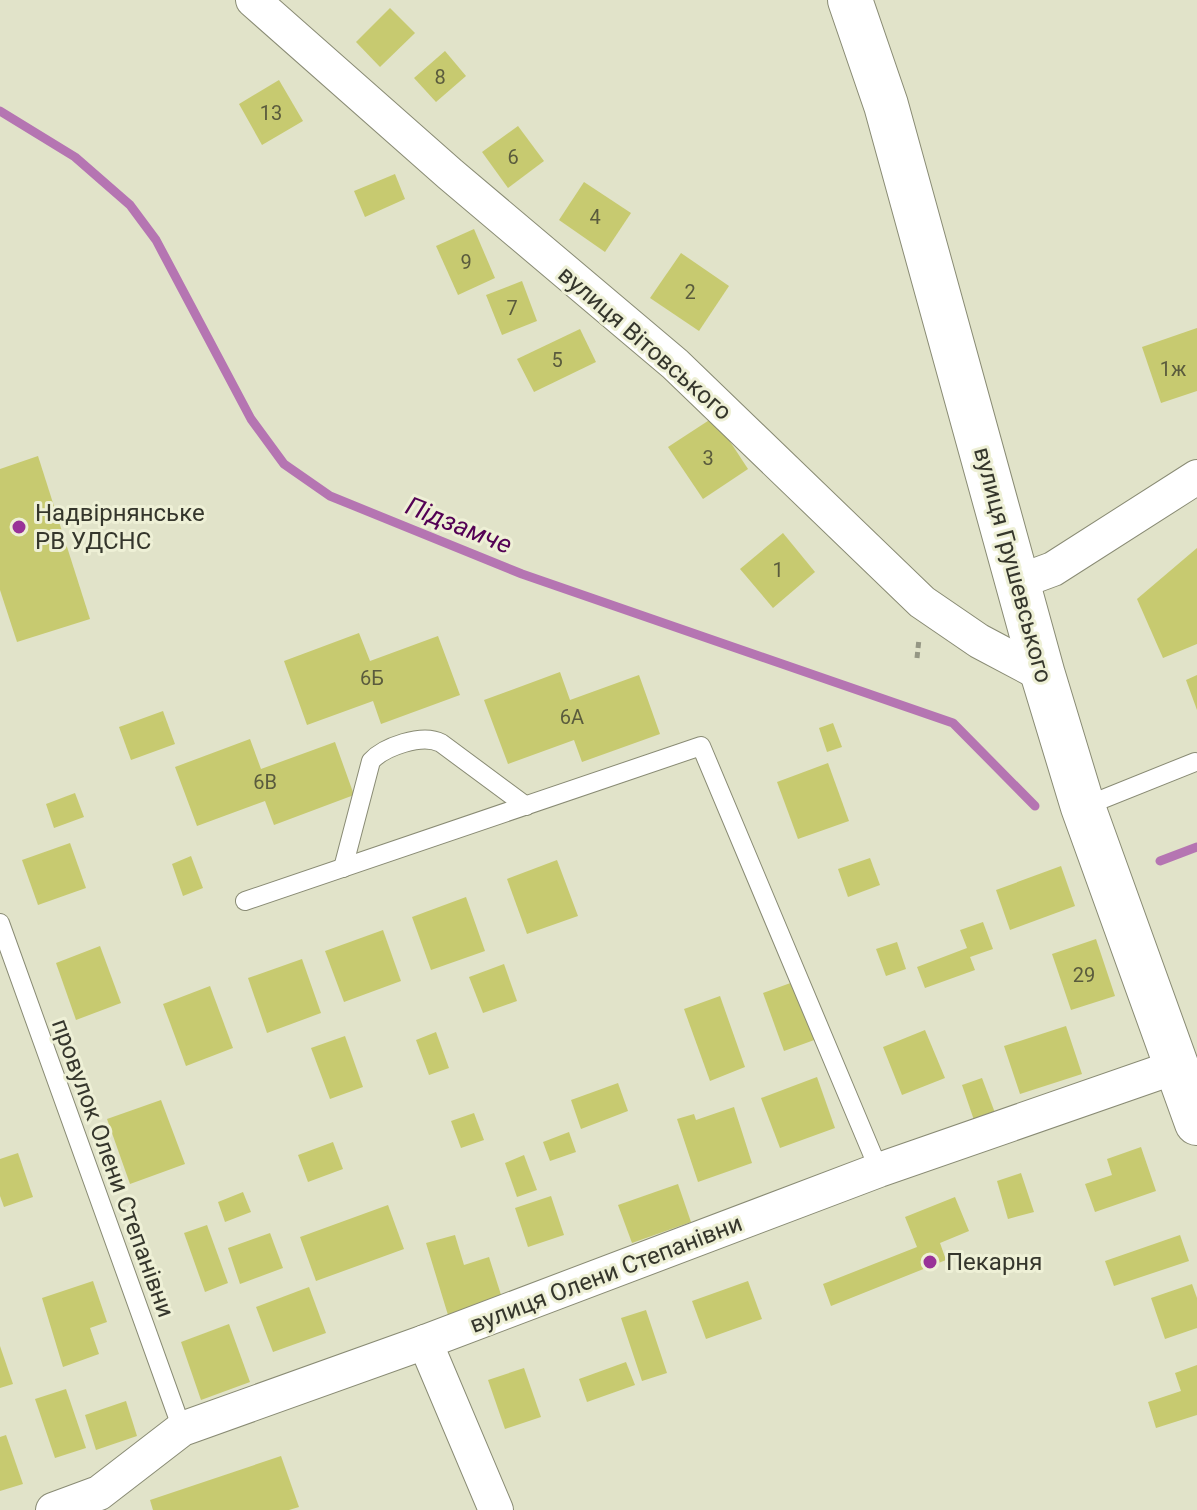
<svg xmlns="http://www.w3.org/2000/svg" width="1197" height="1510" font-family="Roboto,sans-serif">
<style>
.lines{fill:none;stroke-linecap:round;stroke-linejoin:round}
.stream{stroke:#b575b2;stroke-width:9}
.building{fill:#c7ca70}
.lane-casing{stroke:#898b74;stroke-width:20}
.street-casing{stroke:#898b74;stroke-width:36}
.secondary-casing{stroke:#898b74;stroke-width:46}
.path{stroke:#959784;stroke-width:5;stroke-dasharray:6 4;stroke-linecap:butt}
.lane{stroke:#fff;stroke-width:18}
.street{stroke:#fff;stroke-width:34}
.secondary{stroke:#fff;stroke-width:44}
.poi-dot{fill:#993398;stroke:#eef0d6;stroke-width:3}
.labels{text-anchor:middle;dominant-baseline:central;stroke-width:6;stroke-linejoin:round;paint-order:stroke}
.number-label{font-size:20px;fill:#5a5b3d}
.street-label{font-size:24px;fill:#35362c;stroke:#eef0d6}
.poi-label{font-size:24px;fill:#35362c;stroke:#eef0d6;text-anchor:start}
.water-label{font-size:26px;font-style:italic;fill:#530054;stroke:#eef0d6}
</style>
<rect width="100%" height="100%" fill="#e1e3c9"/>
<g class="lines">
<g class="stream">
<path d="M0,111l75,46 55,48 26,35 95,179 33,45 46,32 192,78 431,149 82,83"/>
<path d="M1160,861l37,-14"/>
</g>
</g>
<g class="building">
<path d="M390,8l25,25 -35,34 -24,-25z"/>
<path d="M445,51l21,25 -30,26 -22,-24z"/>
<path d="M279,80l24,41 -41,24 -23,-41z"/>
<path d="M518,126l26,35 -36,27 -26,-36z"/>
<path d="M395,174l10,25 -40,18 -11,-26z"/>
<path d="M584,182l47,31 -26,39 -46,-32z"/>
<path d="M474,229l21,49 -37,17 -22,-49z"/>
<path d="M681,253l48,33 -30,45 -49,-33z"/>
<path d="M522,281l15,40 -35,14 -16,-40z"/>
<path d="M1197,328v63l-36,12 -19,-56z"/>
<path d="M580,329l16,33 -62,30 -17,-33z"/>
<path d="M714,417l34,52 -45,30 -35,-52z"/>
<path d="M38,456l52,163 -73,23 -17,-52v-121z"/>
<path d="M783,533l32,39 -42,36 -33,-39z"/>
<path d="M1197,548v96l-34,14 -26,-59z"/>
<path d="M359,633l11,28 68,-25 22,59 -79,29 -8,-23 -66,24 -23,-64z"/>
<path d="M560,672l10,28 69,-25 21,59 -78,28 -8,-22 -66,24 -24,-64z"/>
<path d="M1197,675v35l-11,-30z"/>
<path d="M163,711l12,33 -44,16 -12,-33z"/>
<path d="M833,723l9,24 -15,5 -8,-24z"/>
<path d="M250,739l11,30 74,-27 19,53 -80,30 -9,-24 -68,25 -22,-59z"/>
<path d="M828,763l21,58 -51,18 -21,-57z"/>
<path d="M75,793l9,24 -30,11 -8,-24z"/>
<path d="M70,843l16,45 -48,17 -16,-45z"/>
<path d="M191,856l12,32 -20,8 -11,-32z"/>
<path d="M870,858l10,27 -32,12 -10,-28z"/>
<path d="M557,860l21,56 -51,18 -20,-55z"/>
<path d="M1061,866l14,40 -65,24 -14,-40z"/>
<path d="M466,897l19,54 -54,19 -19,-53z"/>
<path d="M983,922l10,27 -23,8 5,13 -50,18 -8,-21 50,-19 -7,-18z"/>
<path d="M383,930l18,51 -57,21 -19,-51z"/>
<path d="M1096,939l19,57 -44,14 -19,-56z"/>
<path d="M897,942l9,27 -20,7 -10,-27z"/>
<path d="M100,946l21,57 -45,17 -20,-57z"/>
<path d="M302,959l19,54 -54,20 -19,-55z"/>
<path d="M504,964l13,37 -34,12 -14,-36z"/>
<path d="M796,981l21,58 -33,12 -21,-58z"/>
<path d="M210,986l23,62 -47,18 -23,-62z"/>
<path d="M720,996l25,71 -35,14 -26,-72z"/>
<path d="M1066,1026l16,48 -62,20 -16,-48z"/>
<path d="M925,1030l20,48 -43,17 -19,-48z"/>
<path d="M436,1032l13,36 -20,7 -13,-35z"/>
<path d="M345,1036l18,51 -33,12 -19,-51z"/>
<path d="M817,1077l18,51 -55,20 -19,-50z"/>
<path d="M982,1078l16,43 -21,8 -15,-44z"/>
<path d="M618,1083l10,28 -47,18 -10,-29z"/>
<path d="M161,1100l24,64 -55,20 -23,-65z"/>
<path d="M734,1107l18,56 -54,19 -21,-63 17,-5 2,6z"/>
<path d="M474,1113l10,27 -23,8 -10,-27z"/>
<path d="M569,1132l7,20 -26,9 -7,-19z"/>
<path d="M333,1142l10,27 -35,13 -10,-27z"/>
<path d="M1141,1147l15,44 -61,21 -10,-28 27,-9 -5,-16z"/>
<path d="M18,1153l15,44 -29,10 -4,-11v-37z"/>
<path d="M524,1155l13,35 -20,7 -12,-34z"/>
<path d="M1021,1173l13,39 -26,7 -11,-38z"/>
<path d="M678,1184l13,38 -59,21 -14,-38z"/>
<path d="M243,1192l8,20 -26,10 -7,-20z"/>
<path d="M551,1196l13,39 -36,12 -13,-39z"/>
<path d="M955,1197l14,34 -29,12 6,17 -115,46 -8,-22 94,-37 -12,-30z"/>
<path d="M388,1205l16,44 -88,32 -16,-44z"/>
<path d="M207,1225l21,58 -23,9 -21,-59z"/>
<path d="M270,1233l13,35 -43,16 -12,-36z"/>
<path d="M455,1235l9,30 25,-8 13,41 -54,17 -22,-72z"/>
<path d="M1180,1235l9,26 -75,25 -9,-25z"/>
<path d="M93,1281l14,41 -17,6 9,26 -36,13 -21,-69z"/>
<path d="M748,1281l14,38 -56,20 -14,-38z"/>
<path d="M1192,1284l5,14v30l-32,11 -14,-41z"/>
<path d="M309,1287l17,46 -53,19 -17,-45z"/>
<path d="M646,1310l21,63 -25,8 -21,-63z"/>
<path d="M229,1324l21,58 -49,18 -20,-58z"/>
<path d="M0,1346l13,38 -13,4z"/>
<path d="M626,1362l9,23 -48,17 -8,-23z"/>
<path d="M1197,1365v50l-41,13 -8,-26 33,-11 -6,-18z"/>
<path d="M524,1368l17,49 -36,12 -17,-49z"/>
<path d="M66,1389l20,59 -31,10 -20,-59z"/>
<path d="M126,1401l11,35 -41,14 -11,-35z"/>
<path d="M6,1435l17,49 -23,7v-54z"/>
<path d="M281,1456l18,51 -10,3h-136l-3,-10z"/>
</g>
<g class="lines">
<defs>
<g id="lane">
<path d="M1083,807l112,-45"/>
<path d="M343,868l28,-107c13,-14 51,-28 70,-18l85,63"/>
<path d="M245,901l456,-155 178,424"/>
<path d="M0,923l182,506"/>
</g>
<g id="street">
<path d="M253,0l197,174 225,190 247,238 57,39 64,34"/>
<path d="M1018,582l35,-13 144,-92"/>
<path d="M425,1342l71,168"/>
<path d="M53,1510l46,-17 83,-64 243,-87 454,-172 296,-103"/>
</g>
<path id="secondary" d="M850,0l36,105 157,570 40,132 114,316"/>
</defs>
<use href="#lane" class="lane-casing"/>
<use href="#street" class="street-casing"/>
<use href="#secondary" class="secondary-casing"/>
<path class="path" d="M917,658l2,-19"/>
<use href="#lane" class="lane"/>
<use href="#street" class="street"/>
<use href="#secondary" class="secondary"/>
</g>
<g class="poi-dot">
<circle cx="19" cy="527" r="8"/>
<circle cx="930" cy="1262" r="8"/>
</g>
<g class="labels">
<g class="number-label">
<text x="440" y="77">8</text>
<text x="271" y="113">13</text>
<text x="513" y="157">6</text>
<text x="595" y="217">4</text>
<text x="466" y="262">9</text>
<text x="690" y="292">2</text>
<text x="512" y="308">7</text>
<text x="557" y="360">5</text>
<text x="1173" y="369">1ж</text>
<text x="708" y="458">3</text>
<text x="778" y="570">1</text>
<text x="372" y="678">6Б</text>
<text x="572" y="717">6А</text>
<text x="265" y="782">6В</text>
<text x="1084" y="975">29</text>
</g>
<g class="street-label">
<text transform="translate(645 343) rotate(41)">вулиця Вітовського</text>
<text transform="translate(1013 565) rotate(75)">вулиця Грушевського</text>
<text transform="translate(113 1168) rotate(70)">провулок Олени Степанівни</text>
<text transform="translate(606 1274) rotate(-21)">вулиця Олени Степанівни</text>
</g>
<g class="poi-label">
<text x="35" y="513">Надвірнянське<tspan x="35" dy="28">РВ УДСНС</tspan></text>
<text x="946" y="1262">Пекарня</text>
</g>
<g class="water-label">
<text transform="translate(459 525) rotate(22)">Підзамче</text>
</g>
</g>
</svg>
